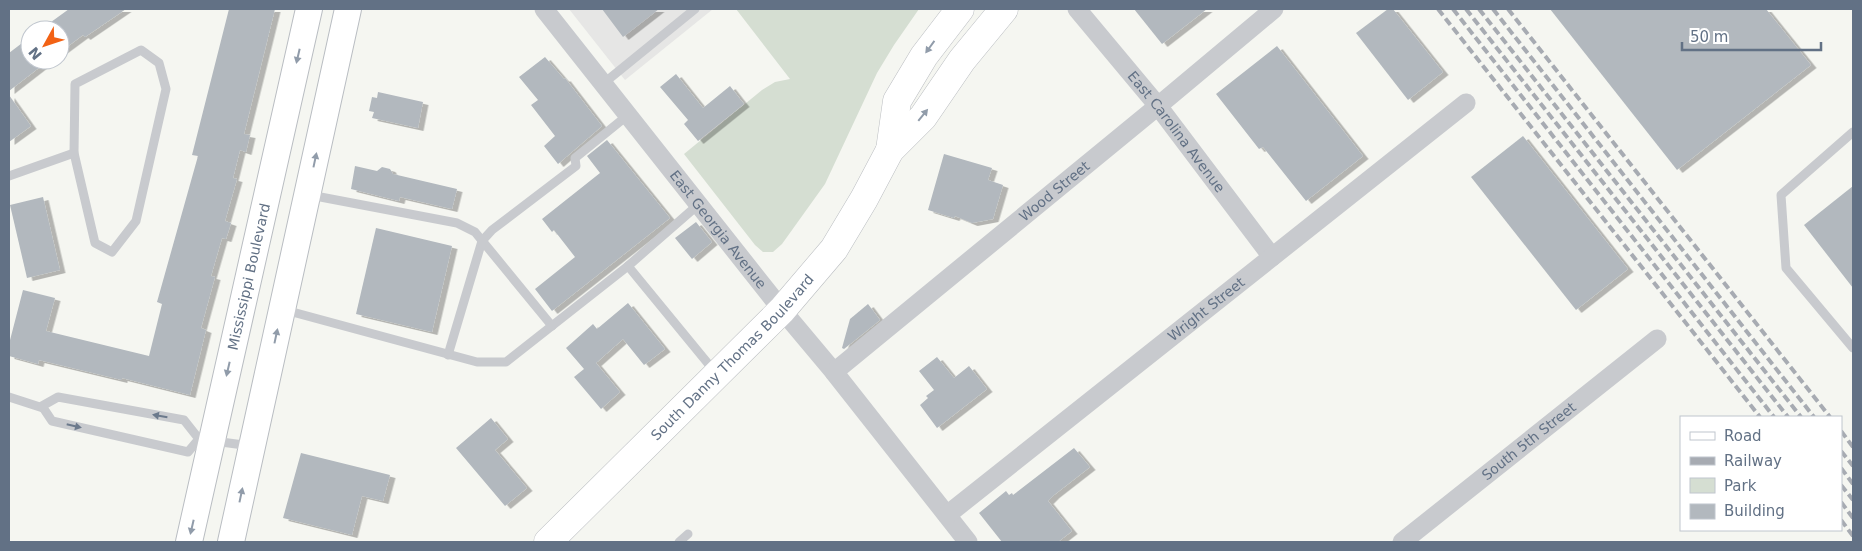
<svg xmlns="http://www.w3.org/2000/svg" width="1862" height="551" font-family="'DejaVu Sans',sans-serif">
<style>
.built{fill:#e6e6e5}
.green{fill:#d5ded2}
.building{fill:#b2b8be;filter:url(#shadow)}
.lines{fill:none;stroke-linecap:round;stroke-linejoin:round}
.secondary-casing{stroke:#b9bdc2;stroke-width:28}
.primary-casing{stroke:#babdc1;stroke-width:29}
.lane{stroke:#c8cace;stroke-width:9}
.street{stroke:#c8cace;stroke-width:19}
.secondary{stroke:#fff;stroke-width:26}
.primary{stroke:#fff;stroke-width:28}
.rail{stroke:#a7abb2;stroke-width:4;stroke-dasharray:8 4;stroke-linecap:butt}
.oneway{fill:#919caa}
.oneway2{fill:#6c7a8c}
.labels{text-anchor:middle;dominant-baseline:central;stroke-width:5;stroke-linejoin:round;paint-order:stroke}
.street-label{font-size:14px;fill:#627185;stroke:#fff}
</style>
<defs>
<filter id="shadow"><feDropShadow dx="5.5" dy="3" stdDeviation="0" flood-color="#0004"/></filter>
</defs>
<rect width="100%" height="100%" fill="#f5f6f1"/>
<path class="built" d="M569,9h144l-88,71z"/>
<path class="green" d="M736,9h183l-25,36 -17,28 -52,111 -43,60 -9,8h-10l-8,-7 -71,-91 78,-64 13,-8 15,-3z"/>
<g class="building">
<path d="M69,9h57l-41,28 -2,-2 -23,17v-22h-20z"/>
<path d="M229,9h46l-31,125 6,1 -4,17 -6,-2 -7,28 4,1 -12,42 6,2 -5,16 -4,-1 -11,38 4,1 -14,51 5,2 -16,65 -68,-17v2l-83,-20 -1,4 -29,-8v-12l14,-54 32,8 -9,33 103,25 13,-52 -5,-2 41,-146 -6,-1z"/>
<path d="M602,9h57l-36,28z"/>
<path d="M1134,9h73l-45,35z"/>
<path d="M1388,9h5l50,63 -35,28 -52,-67z"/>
<path d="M1550,9h216l45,56 -134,105z"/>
<path d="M30,37v23h19l-40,31v-38z"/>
<path d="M1277,46l86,110 -57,45 -43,-54 -4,2 -43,-55z"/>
<path d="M545,57l19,22 1,-1 37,48 -44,38 -14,-18 11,-10 -24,-31 7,-5 -19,-23z"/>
<path d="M676,74l27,34 27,-22 14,18 -46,37 -14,-17 4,-4 -28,-33z"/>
<path d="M378,92l45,10 -5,26 -46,-10 2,-6 -5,-1 3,-14 5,1z"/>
<path d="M9,95l22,31 -22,16z"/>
<path d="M1523,136l105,133 -52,41 -105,-133z"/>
<path d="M607,140l63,78 -118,93 -17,-22 40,-32 -21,-27 -2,2 -10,-13 58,-46 -13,-17z"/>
<path d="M944,154l48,14 -4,12 15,5 -10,34 -21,4 -17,-7 -1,2 -26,-8z"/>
<path d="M355,166l22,5 5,-4 8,2 3,5 64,15 -5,20 -52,-12 -1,4 -48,-12z"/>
<path d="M1853,186v102l-49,-63z"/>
<path d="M43,197l17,73 -33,8 -17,-73z"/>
<path d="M696,222l16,20 -20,17 -17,-21z"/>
<path d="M376,228l76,18 -20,86 -76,-18z"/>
<path d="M628,303l37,46 -21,16 -21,-26 -27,24 24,29 -19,17 -27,-32 10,-8 -18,-21 27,-24 4,5z"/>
<path d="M868,304l12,16 -36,29 -2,-1 8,-29z"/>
<path d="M937,357l17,21 15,-12 18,23 -50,39 -17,-23 8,-7 -2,-2 8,-6 -15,-19z"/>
<path d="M491,418l17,21 -13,11 32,38 -22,18 -49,-58z"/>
<path d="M1074,448l16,19 -36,28 -6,6 24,30 -14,11h-56l-23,-29 27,-22 3,4 3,-2 1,2z"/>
<path d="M301,453l89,22 -7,26 -21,-5 -10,39 -69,-17z"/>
</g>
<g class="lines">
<defs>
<g id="secondary">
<path id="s6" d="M189,542l120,-533"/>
<path d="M231,542l117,-533"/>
</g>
<g id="primary">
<path d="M890,150l7,-49 27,-45 36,-47"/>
<path id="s7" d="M548,542l234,-232 52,-61 30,-50 26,-49 33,-33 39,-57 42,-51"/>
</g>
</defs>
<use href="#secondary" class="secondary-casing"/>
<use href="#primary" class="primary-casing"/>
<g class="lane">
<path d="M141,50l18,13 7,26 -30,132 -24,31 -17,-9 -21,-90 1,-69z"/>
<path d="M604,83l91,-74"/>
<path d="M1853,132l-72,63 5,73 67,80"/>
<path d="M9,176l65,-23"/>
<path d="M310,195l147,28 18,9 77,94"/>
<path d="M628,266l87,106"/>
<path d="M285,310l192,52h29l122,-96 71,-62"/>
<path d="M448,355l34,-114 10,-11 84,-64 -1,-8 53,-43"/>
<path d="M9,397l34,11"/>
<path d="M199,439l-11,13 -136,-31 -10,-15 16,-9 126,23 15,19 52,7"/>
<path d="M679,542l9,-8"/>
</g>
<g class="street">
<path id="s1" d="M544,9l238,301 52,62 134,170"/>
<path id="s2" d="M1077,9l81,97 114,151"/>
<path id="s3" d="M834,372l324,-266 116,-97"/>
<path id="s4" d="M947,515l519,-412"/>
<path id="s5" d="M1402,542l255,-203"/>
</g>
<use href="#secondary" class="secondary"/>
<use href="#primary" class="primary"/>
<g class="rail">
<path d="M1438,9l322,408"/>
<path d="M1453,9l321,408"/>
<path d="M1466,9l322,408"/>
<path d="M1479,9l322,408"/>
<path d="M1493,9l321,408"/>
<path d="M1508,9l322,408"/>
<path d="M1841,431l12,16"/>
<path d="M1841,451l12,15"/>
<path d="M1841,468l12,16"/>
<path d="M1841,485l12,15"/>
<path d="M1841,502l12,16"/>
<path d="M1841,520l12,16"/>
</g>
</g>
<defs><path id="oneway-solid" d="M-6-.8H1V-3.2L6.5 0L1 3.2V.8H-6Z" transform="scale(1.25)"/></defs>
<g class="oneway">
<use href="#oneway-solid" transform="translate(930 47) rotate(126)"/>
<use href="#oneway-solid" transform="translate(298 56) rotate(103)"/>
<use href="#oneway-solid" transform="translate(923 115) rotate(-51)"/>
<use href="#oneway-solid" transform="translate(315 160) rotate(-78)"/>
<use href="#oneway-solid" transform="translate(276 336) rotate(-78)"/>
<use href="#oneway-solid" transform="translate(228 369) rotate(103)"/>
<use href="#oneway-solid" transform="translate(241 495) rotate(-78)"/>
<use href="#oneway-solid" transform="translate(192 527) rotate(103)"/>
</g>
<g class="oneway2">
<use href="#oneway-solid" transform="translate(160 416) rotate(-170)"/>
<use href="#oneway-solid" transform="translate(74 426) rotate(13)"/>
</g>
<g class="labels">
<g class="street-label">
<text stroke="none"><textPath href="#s2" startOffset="158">East Carolina Avenue</textPath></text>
<text stroke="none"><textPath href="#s3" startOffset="285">Wood Street</textPath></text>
<text stroke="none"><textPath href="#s1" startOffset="281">East Georgia Avenue</textPath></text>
<text stroke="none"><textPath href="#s6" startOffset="272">Mississippi Boulevard</textPath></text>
<text stroke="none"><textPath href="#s4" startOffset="331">Wright Street</textPath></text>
<text stroke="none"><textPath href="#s7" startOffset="261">South Danny Thomas Boulevard</textPath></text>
<text stroke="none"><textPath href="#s5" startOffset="162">South 5th Street</textPath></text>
</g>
</g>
<rect width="1862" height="551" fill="none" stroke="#627185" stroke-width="20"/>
<rect x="1680" y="416" width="162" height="115" fill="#ffffff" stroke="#c0c6ce"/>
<rect x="1690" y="432" width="25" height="8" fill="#ffffff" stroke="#c0c6ce"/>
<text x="1724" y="441" font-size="15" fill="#627185">Road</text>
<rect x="1690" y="457" width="25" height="8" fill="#a7abb2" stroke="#c0c6ce"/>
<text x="1724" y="466" font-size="15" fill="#627185">Railway</text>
<rect x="1690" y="478" width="25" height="15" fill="#d5ded2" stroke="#c0c6ce"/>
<text x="1724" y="491" font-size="15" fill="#627185">Park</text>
<rect x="1690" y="504" width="25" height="15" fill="#b2b8be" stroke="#c0c6ce"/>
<text x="1724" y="516" font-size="15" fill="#627185">Building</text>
<g transform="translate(45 45) rotate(230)"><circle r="24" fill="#ffffff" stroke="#c0c6ce"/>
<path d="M0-4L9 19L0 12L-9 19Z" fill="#f26215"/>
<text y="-8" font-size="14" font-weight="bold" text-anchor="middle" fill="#627185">N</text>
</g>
<path d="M1682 42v8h139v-8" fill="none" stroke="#627185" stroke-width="2.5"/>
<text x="1690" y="42" font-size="15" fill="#627185" stroke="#ffffff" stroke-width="4" paint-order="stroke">50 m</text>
</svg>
